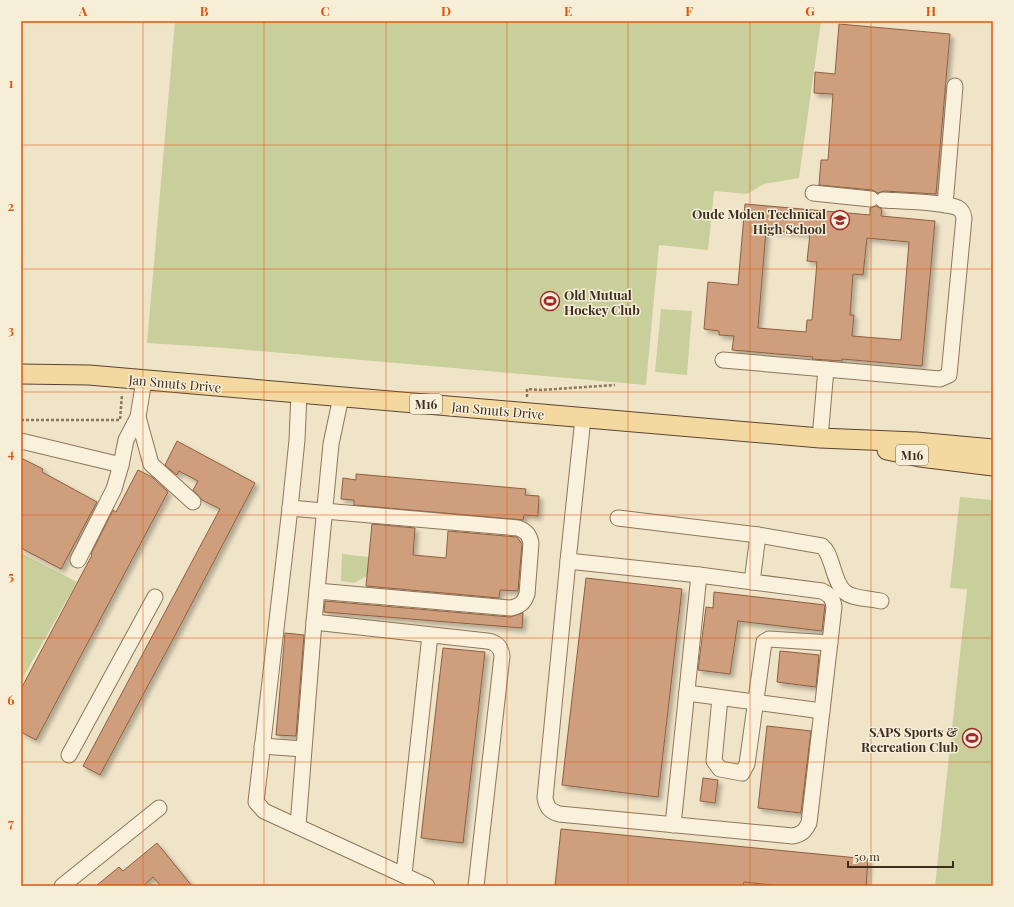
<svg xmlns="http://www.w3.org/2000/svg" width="1014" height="907" font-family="'Playfair Display',serif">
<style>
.green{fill:#c9cf9b}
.building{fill:#cf9f7d;stroke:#8d5f41;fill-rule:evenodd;filter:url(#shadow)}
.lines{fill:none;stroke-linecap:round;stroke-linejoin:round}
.minor-casing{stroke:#8d765c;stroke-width:17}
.major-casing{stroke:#5b4430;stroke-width:21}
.path{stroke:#8d765c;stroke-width:2.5;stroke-dasharray:3 2;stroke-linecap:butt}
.minor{stroke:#faf1dc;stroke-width:15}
.major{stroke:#f3d9a0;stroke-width:19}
.grid{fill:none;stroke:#df570d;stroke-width:1;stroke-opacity:0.55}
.labels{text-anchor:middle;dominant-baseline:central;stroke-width:3;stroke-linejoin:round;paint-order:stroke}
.shield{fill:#f7eed8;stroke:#756857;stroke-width:1}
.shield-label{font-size:12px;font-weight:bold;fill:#3d2e20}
.poi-label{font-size:13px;font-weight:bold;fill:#3d2e20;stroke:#f7eed8;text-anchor:end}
.street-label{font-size:13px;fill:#3d2e20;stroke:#f7eed8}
.neatline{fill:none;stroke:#df570d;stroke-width:1.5}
.grid-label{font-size:13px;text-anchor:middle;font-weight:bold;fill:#df570d}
</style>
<defs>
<filter id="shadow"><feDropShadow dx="3.5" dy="3.5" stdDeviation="2" flood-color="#0004"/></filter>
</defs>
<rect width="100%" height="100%" fill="#f0e4c8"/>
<g class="green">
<path d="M175,21h646l-22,157 -35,6 -17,10 -33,-3 -6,59 -49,-5 -13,140 -420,-37 -79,-5z"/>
<path d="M661,309l31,2 -5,64 -32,-3z"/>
<path d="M960,497l33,3v386h-58l32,-297 -17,-1z"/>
<path d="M21,553l56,29 -56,99z"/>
<path d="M342,554l27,3 -2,19 -13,7 -13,-2z"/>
</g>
<g class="building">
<path d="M839,24l111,10 -14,160 -52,-3 -6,2 -6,-3 -53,-5 2,-25h7l5,-66 -19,-1 1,-21 20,2z"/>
<path d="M745,204l125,11v-7l6,-2 6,3 -1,7 54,5 -13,145 -80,-7v2l-30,-2 1,-2 -81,-7 2,-14 -15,-1v-4l-15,-2 4,-47 30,3zM766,230l44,4 -3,27 10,1 -5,58h-5l-1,12 -48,-4zM867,238l42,4 -8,98 -49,-4 2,-21h-4l3,-41 10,1z"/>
<path d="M177,441l78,42 -75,143 -80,149 -17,-9 137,-257 -18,-9 -9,-10 5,-9 -19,-10 -2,4 -12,-10z"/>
<path d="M21,458l22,11 -1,3 55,30 -36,67 -40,-21z"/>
<path d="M138,470l14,7 16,15 -132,248 -15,-8v-43l71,-134 -1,-1 22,-44 3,2z"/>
<path d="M356,474l170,15 -1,6 14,1 -1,20 -14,-1 -1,5 -169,-15v-5l-13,-1 2,-21 13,2z"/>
<path d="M372,524l43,4 -2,27 33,3 2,-27 69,6 5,7 -4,47 -18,-1 -1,8 -133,-12z"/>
<path d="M586,578l96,11 -24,208 -96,-12z"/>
<path d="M714,592l111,13 -3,26 -84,-10 -8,53 -32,-4 8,-63 7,1z"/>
<path d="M325,601l185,16 13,-4 -1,15 -198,-16z"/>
<path d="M285,633l19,2 -8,101 -20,-1z"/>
<path d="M443,648l42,4 -22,191 -42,-5z"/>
<path d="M780,651l39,4 -3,32 -39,-5z"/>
<path d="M767,726l44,5 -10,82 -43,-5z"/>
<path d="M703,778l15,2 -3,23 -15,-2z"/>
<path d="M561,829l307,30 -2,27h-86l-36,-4 -1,4h-188z"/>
<path d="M157,843l35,43h-31l-8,-9 -10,9h-47l23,-19 4,4z"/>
</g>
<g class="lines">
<defs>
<g id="minor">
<path d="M813,193l58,6"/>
<path d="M945,205l10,-119"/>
<path d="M723,360l217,19 9,-4 15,-157c-1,-5 -2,-8 -6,-10 -13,-6 -59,-7 -75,-8"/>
<path d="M299,393l-2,47 -7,68 -34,294 8,9 163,75"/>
<path d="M138,417l13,47 42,38"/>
<path d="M820,438l6,-69"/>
<path d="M21,441l100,24 5,-25 12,-23 6,-37"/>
<path d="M290,508l228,20c8,3 11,6 13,15l-4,51c-3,9 -7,12 -16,14l-194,-17"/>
<path d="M618,518l140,17 -6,47"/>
<path d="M758,535l64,11c6,5 7,11 10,19 10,35 15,30 49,36"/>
<path d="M78,560l36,-71 7,-24"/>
<path d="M568,561l131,14 123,16c8,4 11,7 12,16l-25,216c-4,8 -7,11 -16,13l-234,-22c-9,-3 -12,-6 -14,-16z"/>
<path d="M568,561l15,-143"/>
<path d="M314,622l173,19c9,1 14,6 15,15l-26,230"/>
<path d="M687,693l135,18"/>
<path d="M720,698l-6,63 6,8 22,4 5,-9 17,-122 5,-3 61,4"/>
<path d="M262,746l41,3"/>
<path d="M69,755l86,-158"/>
<path d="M673,825l26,-250"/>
<path d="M298,826l16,-204 17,-178 10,-47"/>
<path d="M404,874l26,-239"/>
<path d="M62,886l97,-78"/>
</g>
<g id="major">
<path d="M21,374l68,1 731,63 96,4 77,7"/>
<path d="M887,450l33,7 73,9"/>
</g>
</defs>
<use href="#minor" class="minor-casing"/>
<use href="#major" class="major-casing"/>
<g class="path">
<path d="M527,397v-8l14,1 74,-5"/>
<path d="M21,420h99l2,-26"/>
</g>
<use href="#minor" class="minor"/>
<use href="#major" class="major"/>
</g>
<path class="grid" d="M143,21v865M264,21v865M386,21v865M507,21v865M628,21v865M750,21v865M871,21v865M21,145h972M21,269h972M21,392h972M21,515h972M21,638h972M21,762h972"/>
<defs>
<symbol id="school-ring" viewBox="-11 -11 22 22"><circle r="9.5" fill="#f7eed8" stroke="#9e2a2b" stroke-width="1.5"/><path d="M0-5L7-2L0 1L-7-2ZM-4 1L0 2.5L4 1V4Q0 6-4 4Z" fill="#9e2a2b"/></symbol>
<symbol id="stadium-ring" viewBox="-11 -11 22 22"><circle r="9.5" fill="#f7eed8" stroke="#9e2a2b" stroke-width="1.5"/><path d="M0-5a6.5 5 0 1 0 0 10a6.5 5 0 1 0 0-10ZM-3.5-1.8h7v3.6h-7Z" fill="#9e2a2b"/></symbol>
</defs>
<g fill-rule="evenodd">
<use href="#school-ring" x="829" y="209" width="22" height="22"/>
<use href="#stadium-ring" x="539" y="290" width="22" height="22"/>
<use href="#stadium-ring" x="961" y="727" width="22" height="22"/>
</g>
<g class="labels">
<g class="shield">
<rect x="410" y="394" width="32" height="20" rx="3"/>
<rect x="896" y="445" width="32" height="20" rx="3"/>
</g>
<g class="shield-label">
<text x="426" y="404">M16</text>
<text x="912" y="455">M16</text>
</g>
<g class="poi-label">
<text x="826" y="213">Oude Molen Technical<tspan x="826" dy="15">High School</tspan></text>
<text x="564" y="294" text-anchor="start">Old Mutual<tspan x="564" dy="15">Hockey Club</tspan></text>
<text x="958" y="731">SAPS Sports &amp;<tspan x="958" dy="15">Recreation Club</tspan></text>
</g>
<g class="street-label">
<text transform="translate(175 383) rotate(5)">Jan Smuts Drive</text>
<text transform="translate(498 410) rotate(5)">Jan Smuts Drive</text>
</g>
</g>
<rect width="1014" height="907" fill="none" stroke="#f7eed8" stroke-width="44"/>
<path d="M848 861v6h105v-6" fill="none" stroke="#3d2e20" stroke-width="2"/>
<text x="854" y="861" font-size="12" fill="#3d2e20" stroke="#f7eed8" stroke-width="3" paint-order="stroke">50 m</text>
<rect x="22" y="22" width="970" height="863" class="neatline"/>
<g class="grid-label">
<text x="83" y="16">A</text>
<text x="204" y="16">B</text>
<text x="325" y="16">C</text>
<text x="446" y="16">D</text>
<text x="568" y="16">E</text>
<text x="689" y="16">F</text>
<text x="810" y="16">G</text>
<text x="931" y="16">H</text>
<text x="11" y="88">1</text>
<text x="11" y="211">2</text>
<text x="11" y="335">3</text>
<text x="11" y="458">4</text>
<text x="11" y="581">5</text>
<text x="11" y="705">6</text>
<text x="11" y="828">7</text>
</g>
</svg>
